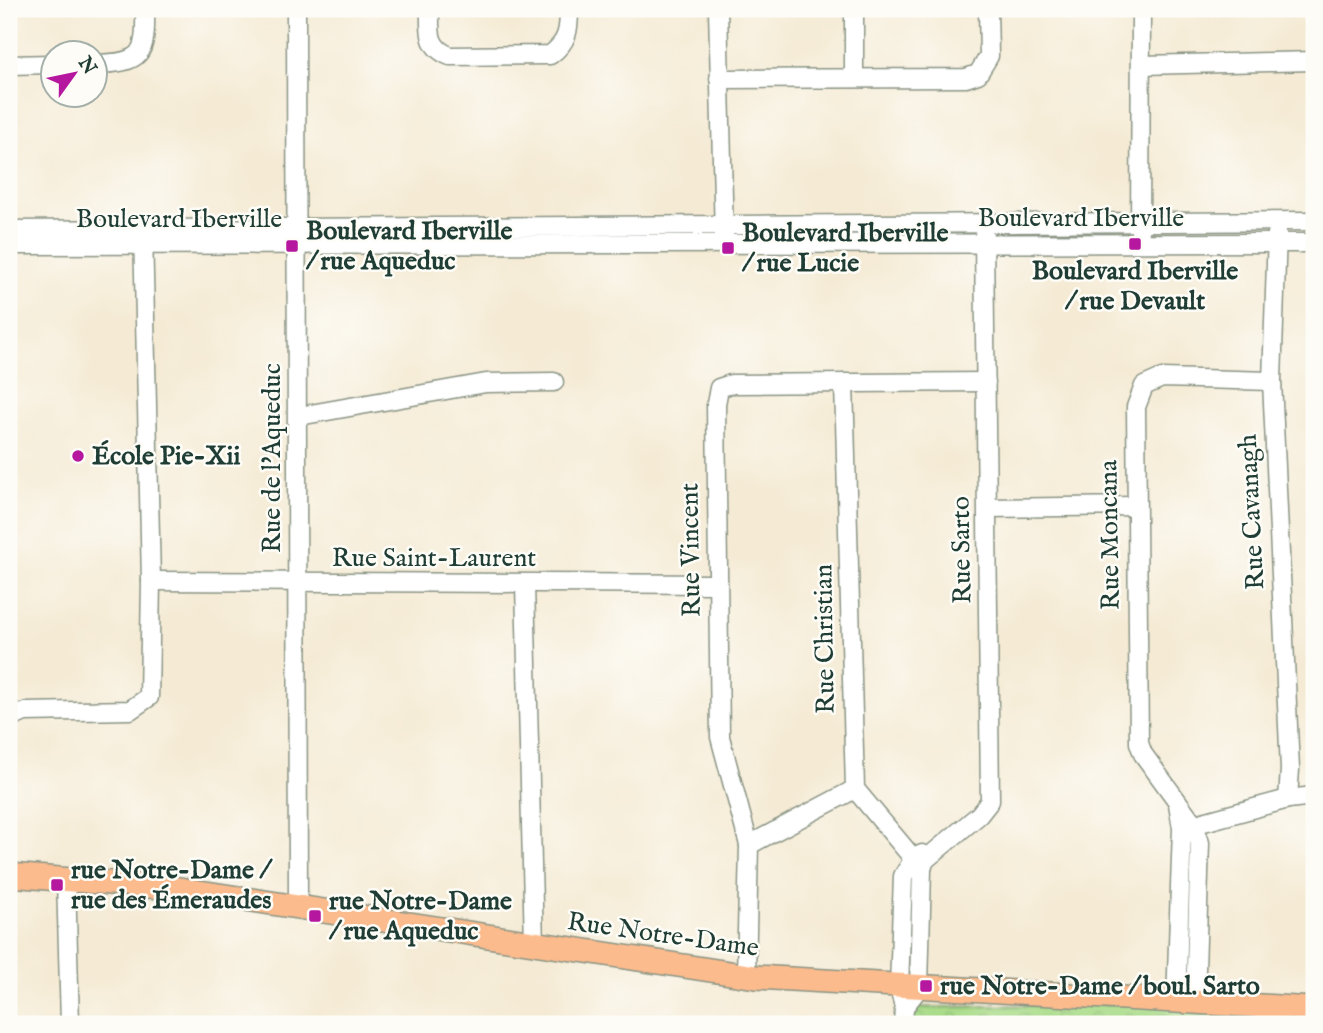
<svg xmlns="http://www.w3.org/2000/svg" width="1323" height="1033" font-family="'IM FELL English',serif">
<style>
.park{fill:url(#park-crowns);stroke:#648c5f;stroke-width:2}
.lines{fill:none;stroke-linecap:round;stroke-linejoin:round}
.minor-casing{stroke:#8a9484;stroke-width:21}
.major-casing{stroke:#8a9484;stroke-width:26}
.minor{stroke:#fff;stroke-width:18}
.major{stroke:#fbbb8d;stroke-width:23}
.poi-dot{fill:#b5179e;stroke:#fdfcf7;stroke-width:2.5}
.labels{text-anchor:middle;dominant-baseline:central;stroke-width:5;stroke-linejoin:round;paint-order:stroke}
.street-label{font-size:26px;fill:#1f3d34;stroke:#fdfcf7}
.poi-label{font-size:26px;font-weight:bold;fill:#1f3d34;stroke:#fdfcf7;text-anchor:start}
</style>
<defs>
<pattern id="park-crowns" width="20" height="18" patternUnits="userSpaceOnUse" patternTransform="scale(1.75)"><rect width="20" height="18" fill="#aadc8a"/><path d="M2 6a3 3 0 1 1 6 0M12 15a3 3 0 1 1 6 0" fill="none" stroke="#92be78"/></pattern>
</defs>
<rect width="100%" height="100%" fill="#fdfcf7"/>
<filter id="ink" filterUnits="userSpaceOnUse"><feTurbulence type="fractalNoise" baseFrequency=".0143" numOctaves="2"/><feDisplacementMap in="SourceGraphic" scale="14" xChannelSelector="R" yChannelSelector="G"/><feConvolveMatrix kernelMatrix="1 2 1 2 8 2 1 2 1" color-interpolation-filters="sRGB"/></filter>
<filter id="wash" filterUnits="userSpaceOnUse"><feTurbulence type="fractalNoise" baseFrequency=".00686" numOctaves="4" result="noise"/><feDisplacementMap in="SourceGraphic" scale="28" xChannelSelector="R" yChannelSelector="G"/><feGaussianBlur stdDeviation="1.57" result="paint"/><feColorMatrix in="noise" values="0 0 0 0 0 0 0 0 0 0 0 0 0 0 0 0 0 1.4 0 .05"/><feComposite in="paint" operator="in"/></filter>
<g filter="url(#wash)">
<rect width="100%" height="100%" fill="#f5ebd5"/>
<path class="park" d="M1176,1002l93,7 -1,15h-368v-16z"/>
</g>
<g filter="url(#ink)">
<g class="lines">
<defs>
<g id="minor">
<path d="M296,9l2,898"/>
<path d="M430,9c0,22 -3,38 20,47l100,-1c18,-13 19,-25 19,-46"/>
<path d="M718,9l6,227"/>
<path d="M854,9v69"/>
<path d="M94,64c49,-1 52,-9 51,-55"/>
<path d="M9,65l43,-1"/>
<path d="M1142,65l172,-4"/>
<path d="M719,79l247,-1 12,-4 11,-18 -1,-47"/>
<path d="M9,230l1305,-9"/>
<path d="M1140,232l1,-223"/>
<path d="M1277,233l-5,148 18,388 -2,30"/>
<path d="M9,245l1305,-2"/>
<path d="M844,383l11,406 67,80"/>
<path d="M299,416l187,-33 68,-1"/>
<path d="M988,508l148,-2"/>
<path d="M151,581l566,3"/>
<path d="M525,584l9,361"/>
<path d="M9,719l16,-7 105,-2 19,-13 2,-116 -8,-350"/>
<path d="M1185,827l103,-28 26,-3"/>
<path d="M749,845l106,-56"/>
<path d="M66,879l4,145"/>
<path d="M746,975l3,-130 -29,-108 -4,-333 3,-16 12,-4 255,-2"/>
<path d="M1176,1002l6,-174 -4,-24"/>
<path d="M1195,1002l5,-159 -6,-19 -51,-70 -4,-11 -3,-336 8,-21 18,-8 110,3"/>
<path d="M904,1007l15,-19 3,-119 3,-9 54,-45 11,-14 -6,-566"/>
<path d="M903,1024l1,-17 -5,-20 4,-111 10,-16 9,-6"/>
</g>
<path id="major" d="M9,875l164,13 583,89 558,32"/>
</defs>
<use href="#minor" class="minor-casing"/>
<use href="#major" class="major-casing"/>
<use href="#minor" class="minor"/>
<use href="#major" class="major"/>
</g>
</g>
<g class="poi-dot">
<rect x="1128" y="237" width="14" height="14" rx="3.5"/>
<rect x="285" y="239" width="14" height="14" rx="3.5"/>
<rect x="721" y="241" width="14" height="14" rx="3.5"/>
<circle cx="78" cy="456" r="7"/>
<rect x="50" y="878" width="14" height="14" rx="3.5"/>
<rect x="308" y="909" width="14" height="14" rx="3.5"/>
<rect x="919" y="979" width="14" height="14" rx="3.5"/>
</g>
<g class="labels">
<g class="street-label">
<text x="1081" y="218">Boulevard Iberville</text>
<text x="179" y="219">Boulevard Iberville</text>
<text transform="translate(272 458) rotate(-90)">Rue de l'Aqueduc</text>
<text transform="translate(1252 512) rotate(-93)">Rue Cavanagh</text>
<text transform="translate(1110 535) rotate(-91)">Rue Moncana</text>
<text transform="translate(691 550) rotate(-91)">Rue Vincent</text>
<text transform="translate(962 550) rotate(-91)">Rue Sarto</text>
<text x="434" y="558">Rue Saint-Laurent</text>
<text transform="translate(825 639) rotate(-91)">Rue Christian</text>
<text transform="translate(663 935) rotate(8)">Rue Notre-Dame</text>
</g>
<g class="poi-label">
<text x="306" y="231">Boulevard Iberville<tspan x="306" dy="30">/ rue Aqueduc</tspan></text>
<text x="742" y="233">Boulevard Iberville<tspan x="742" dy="30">/ rue Lucie</tspan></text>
<text x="1135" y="271" text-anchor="middle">Boulevard Iberville<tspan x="1135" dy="30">/ rue Devault</tspan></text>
<text x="92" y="456">École Pie-Xii</text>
<text x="71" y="870">rue Notre-Dame /<tspan x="71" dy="30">rue des Émeraudes</tspan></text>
<text x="329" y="901">rue Notre-Dame<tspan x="329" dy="30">/ rue Aqueduc</tspan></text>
<text x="940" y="986">rue Notre-Dame / boul. Sarto</text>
</g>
</g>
<rect width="1323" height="1033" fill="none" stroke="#fdfcf7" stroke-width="35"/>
<g transform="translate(74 74) rotate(57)"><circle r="33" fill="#fdfcf7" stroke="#a4b0a9" stroke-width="2"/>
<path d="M0-5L12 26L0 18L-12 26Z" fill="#b5179e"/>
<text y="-10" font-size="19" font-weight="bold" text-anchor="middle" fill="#1f3d34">N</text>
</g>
</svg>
